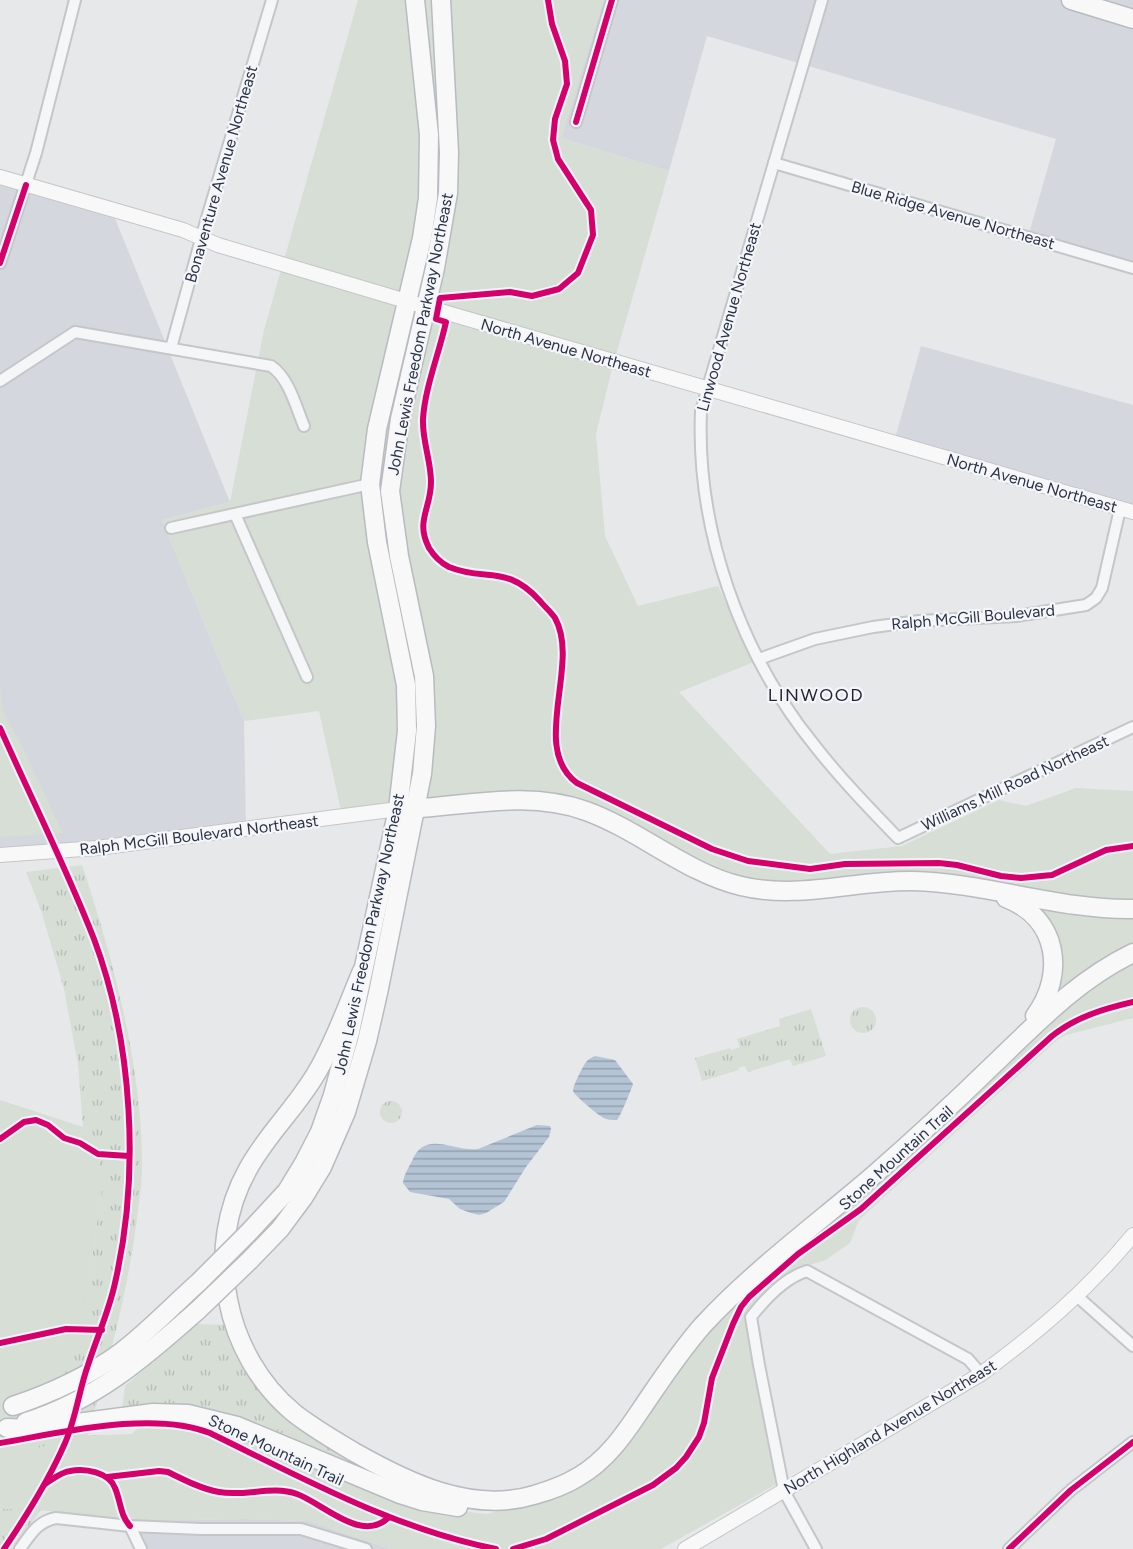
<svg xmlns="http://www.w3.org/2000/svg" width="1133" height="1549" font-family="Figtree,sans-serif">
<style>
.built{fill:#d4d7dd}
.grass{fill:url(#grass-tufts)}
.green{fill:#d6ded6}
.water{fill:url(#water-rules)}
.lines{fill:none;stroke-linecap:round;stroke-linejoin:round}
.street-casing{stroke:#c4c6c8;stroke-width:14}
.secondary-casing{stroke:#c4c6c8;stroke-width:16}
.highway-casing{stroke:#b8bbbf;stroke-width:21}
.street{stroke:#f5f6f7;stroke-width:10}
.secondary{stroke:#f8f8f8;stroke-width:14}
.highway{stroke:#f8f8f8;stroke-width:18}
.highway-bridge-casing{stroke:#b8bbbf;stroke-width:21;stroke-linecap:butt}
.highway-bridge{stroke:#f8f8f8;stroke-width:18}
.cycleway-casing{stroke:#f4f6f9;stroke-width:10}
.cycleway{stroke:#d6006c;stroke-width:6}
.labels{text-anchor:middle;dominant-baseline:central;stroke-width:4.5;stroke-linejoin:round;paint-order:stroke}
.street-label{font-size:16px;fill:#2b3445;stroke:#f4f6f9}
.neighbourhood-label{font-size:18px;letter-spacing:1.5px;fill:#1d2536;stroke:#f4f6f9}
</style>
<defs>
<pattern id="grass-tufts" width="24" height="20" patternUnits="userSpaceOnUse" patternTransform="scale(1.5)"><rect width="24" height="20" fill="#d6ded6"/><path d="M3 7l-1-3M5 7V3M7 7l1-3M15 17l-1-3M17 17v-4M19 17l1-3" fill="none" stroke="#b8bfb9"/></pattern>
<pattern id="water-rules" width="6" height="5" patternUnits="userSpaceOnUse" patternTransform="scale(1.5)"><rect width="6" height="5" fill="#b4c4d5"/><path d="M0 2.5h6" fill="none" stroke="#93a0af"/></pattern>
</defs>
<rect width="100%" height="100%" fill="#e6e8ea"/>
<g class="built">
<path d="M603,0h530v268l-105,-31 28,-98 -349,-103 -38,135 -108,-33z"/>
<path d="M0,183l112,28 118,291 -68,18 82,201 2,108 -246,24z"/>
<path d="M921,346l212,59v108l-239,-71z"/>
<path d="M246,1519l63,2 81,28h-256l-13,-28z"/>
</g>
<g class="grass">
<path d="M82,865c31,93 61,205 60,303 0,16 -3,34 -5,50 -9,74 -29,145 -49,217h24l7,84 -78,-9 -29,39h-12v-38l36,-63 28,-72 26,-104 12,-84 -4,-34 -15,-27 -5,-63 -14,-75 -23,-79 -15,-38z"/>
<circle cx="863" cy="1020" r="13"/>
<path d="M811,1009l15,47 -33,10 -3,-7 -42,13 -3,-6 -7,2 1,2 -37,11 -7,-23 35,-10 1,2 9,-3 -3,-8 43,-13 -1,-7z"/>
<circle cx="391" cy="1112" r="11"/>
<path d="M196,1324l34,1 31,60 148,100 -287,-75 3,-24z"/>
</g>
<g class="green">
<path d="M358,0h245l-42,138 108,33 -56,194 -17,69 9,102 33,70 80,-20 36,76 -75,30 151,162 72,-8 97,-46 27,6 50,-18 57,3v227l-67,17 -10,6 -197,179 -9,23 -24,17 -31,9 -50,50 26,132 4,34 -114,64h-271l-81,-28 -63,-2 -125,2 -4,-29 2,27 -78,-9 -41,-1v-409l83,27 15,27 3,15 1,19 -12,84 -14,65 -12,39 -28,72 52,-12 44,-2 13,-14 70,5 218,83 54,6 76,-23 169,-187 280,-252 47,-82 -45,-82 -104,-17 -65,5 -14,4 -74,4 -52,-19 -93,-55 -48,-14 -60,-4 -160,32 -25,-113 -75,10 -82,-201 68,-18 34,-172z"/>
<path d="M0,689l4,24 18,33 41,87 -63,4z"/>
</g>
<g class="water">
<path d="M595,1056l20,4 18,24c-1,4 -13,33 -16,36 -6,0 -10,0 -15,-3 -5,-3 -27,-21 -29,-26 -1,-3 10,-26 14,-30 2,-2 5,-4 8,-5z"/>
<path d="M537,1125l13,1 1,3 -2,8 -23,30 -22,35 -18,11 -7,2 -8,-2 -11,-4 -11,-10 -39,-7 -7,-9c1,-9 5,-14 9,-22 13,-32 41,-9 66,-12z"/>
</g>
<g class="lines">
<defs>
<g id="street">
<path d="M822,0l-121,411c-5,118 39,243 114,335 25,32 54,62 83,92l235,-111"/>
<path d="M576,122l36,-122"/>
<path d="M774,163l359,105"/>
<path d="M0,263l36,-110 39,-153"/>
<path d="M171,348l35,-127 66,-221"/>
<path d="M0,381l75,-49 196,34c18,12 25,41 33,60"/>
<path d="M235,514l72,163"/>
<path d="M171,528l199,-44"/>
<path d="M759,659l56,-20 58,-12 46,-6 97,-5 70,-11 10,-7 6,-10 18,-79"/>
<path d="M1078,1297l55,49"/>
<path d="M130,1526l11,23"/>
<path d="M20,1549c10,-14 18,-28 36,-31l74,8 71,3h100l65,20"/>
<path d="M816,1549l-32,-58 -25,-126 -8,-48c14,-18 33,-39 56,-46l161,88 13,15"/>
<path d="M1009,1549l62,-59 62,-48"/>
</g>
<g id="secondary">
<path d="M0,177l183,53 35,15 188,56 727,211"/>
<path d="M0,855l97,-7 301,-39"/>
<path d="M685,1549l296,-175c56,-41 107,-84 152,-139"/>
</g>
<g id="highway">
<path d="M1071,0l62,19"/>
<path d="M406,809c61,-3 121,-19 180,2 53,19 100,62 155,75 58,14 114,-6 172,-5 74,2 146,29 220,28"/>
<path d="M1006,898c52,20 60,76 29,118"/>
<path d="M362,971c-14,33 -27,71 -45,101 -20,35 -50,62 -69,97 -45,80 -24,186 46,244 19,15 40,27 60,39 53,30 117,62 180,43 14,-4 31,-10 44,-18 28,-16 46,-42 64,-69 19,-28 38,-57 61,-83 52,-56 114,-101 172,-151 40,-35 79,-71 117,-108 44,-42 85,-86 141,-113"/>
<path d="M250,1231l37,-40 17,-28 16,-31 13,-37 17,-63 48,-223 9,-78 -1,-46 -29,-143 -7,-58 7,-55 45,-191 6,-40 1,-63 -14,-135"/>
<path d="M250,1260l30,-31 23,-31 19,-31 24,-55 21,-71 11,-48 44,-219 4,-48 -2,-50 -25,-120 -9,-65 10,-72 35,-151 13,-75 1,-41 -8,-152"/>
<path d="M13,1406c39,-13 74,-29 107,-53 28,-21 53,-48 79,-71"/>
<path d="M26,1422c70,-22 118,-64 172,-112"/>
<path d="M7,1428l25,1 121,-16 35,1 49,12 163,68 22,7 36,6"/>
</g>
</defs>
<use href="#street" class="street-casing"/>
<use href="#secondary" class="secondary-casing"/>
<use href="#highway" class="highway-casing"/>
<use href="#street" class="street"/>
<use href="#secondary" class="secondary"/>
<use href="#highway" class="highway"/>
<defs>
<g id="highway-bridge">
<path d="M199,1282l51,-51"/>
<path d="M198,1310l52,-50"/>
</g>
</defs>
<use href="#highway-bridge" class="highway-bridge-casing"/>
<use href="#highway-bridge" class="highway-bridge"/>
<defs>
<g id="cycleway">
<path d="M548,0l4,24 13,37 2,23 -12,35 -2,21 5,19 33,51 2,25 -15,38 -19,16 -27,7 -22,-4 -70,6 -4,21 10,3c-7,32 -21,65 -23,97 -1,21 8,42 8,63 0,27 -16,39 -2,66 5,8 12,15 20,19 37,15 58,-3 91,34 4,5 11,11 15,17 26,46 -26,130 22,165l135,66 36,12 62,8 35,-5 94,-1 18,2 44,11 20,2 31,-3 54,-25 27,-4"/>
<path d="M576,122l36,-122"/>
<path d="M0,263l26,-78"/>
<path d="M0,728c31,70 66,139 94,211 39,104 46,236 21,344 -6,28 -18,54 -27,82 -9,25 -12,53 -23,78 -16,37 -38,72 -61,106"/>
<path d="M0,1139l24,-17 12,-2 12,5 16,13 16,5 18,11 31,2"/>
<path d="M0,1343l66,-14 36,1"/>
<path d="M0,1443c60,-10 153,-33 210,-10 92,45 185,96 286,116"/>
<path d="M107,1477l52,-6 9,1c16,8 34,17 51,20 26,5 53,-7 78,2 27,10 64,49 91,24"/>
<path d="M45,1484c8,-5 16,-12 25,-13 15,-3 39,1 45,17 6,14 5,27 15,38"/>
<path d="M513,1549l33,-10 107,-54 23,-17 10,-11 13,-20 5,-14 8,-45 21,-54 8,-17 8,-10 49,-43 63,-45 191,-173c24,-19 51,-27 81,-34"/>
<path d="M1009,1549l62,-59 62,-48"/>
</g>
</defs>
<use href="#cycleway" class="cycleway-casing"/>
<use href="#cycleway" class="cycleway"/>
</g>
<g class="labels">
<g class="street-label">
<text transform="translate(221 174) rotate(-74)">Bonaventure Avenue Northeast</text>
<text transform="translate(953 215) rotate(16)">Blue Ridge Avenue Northeast</text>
<text transform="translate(729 317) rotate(-74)">Linwood Avenue Northeast</text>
<text transform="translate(420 334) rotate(-79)">John Lewis Freedom Parkway Northeast</text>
<text transform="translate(566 348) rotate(16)">North Avenue Northeast</text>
<text transform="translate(1032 483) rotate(16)">North Avenue Northeast</text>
<text transform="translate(973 617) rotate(-5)">Ralph McGill Boulevard</text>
<text transform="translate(1015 783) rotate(-25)">Williams Mill Road Northeast</text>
<text transform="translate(199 835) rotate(-7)">Ralph McGill Boulevard Northeast</text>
<text transform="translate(369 934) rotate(-78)">John Lewis Freedom Parkway Northeast</text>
<text transform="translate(896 1158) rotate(-42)">Stone Mountain Trail</text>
<text transform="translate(890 1427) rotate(-31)">North Highland Avenue Northeast</text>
<text transform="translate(276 1450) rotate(25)">Stone Mountain Trail</text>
</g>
<g class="neighbourhood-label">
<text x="816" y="695">LINWOOD</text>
</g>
</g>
</svg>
